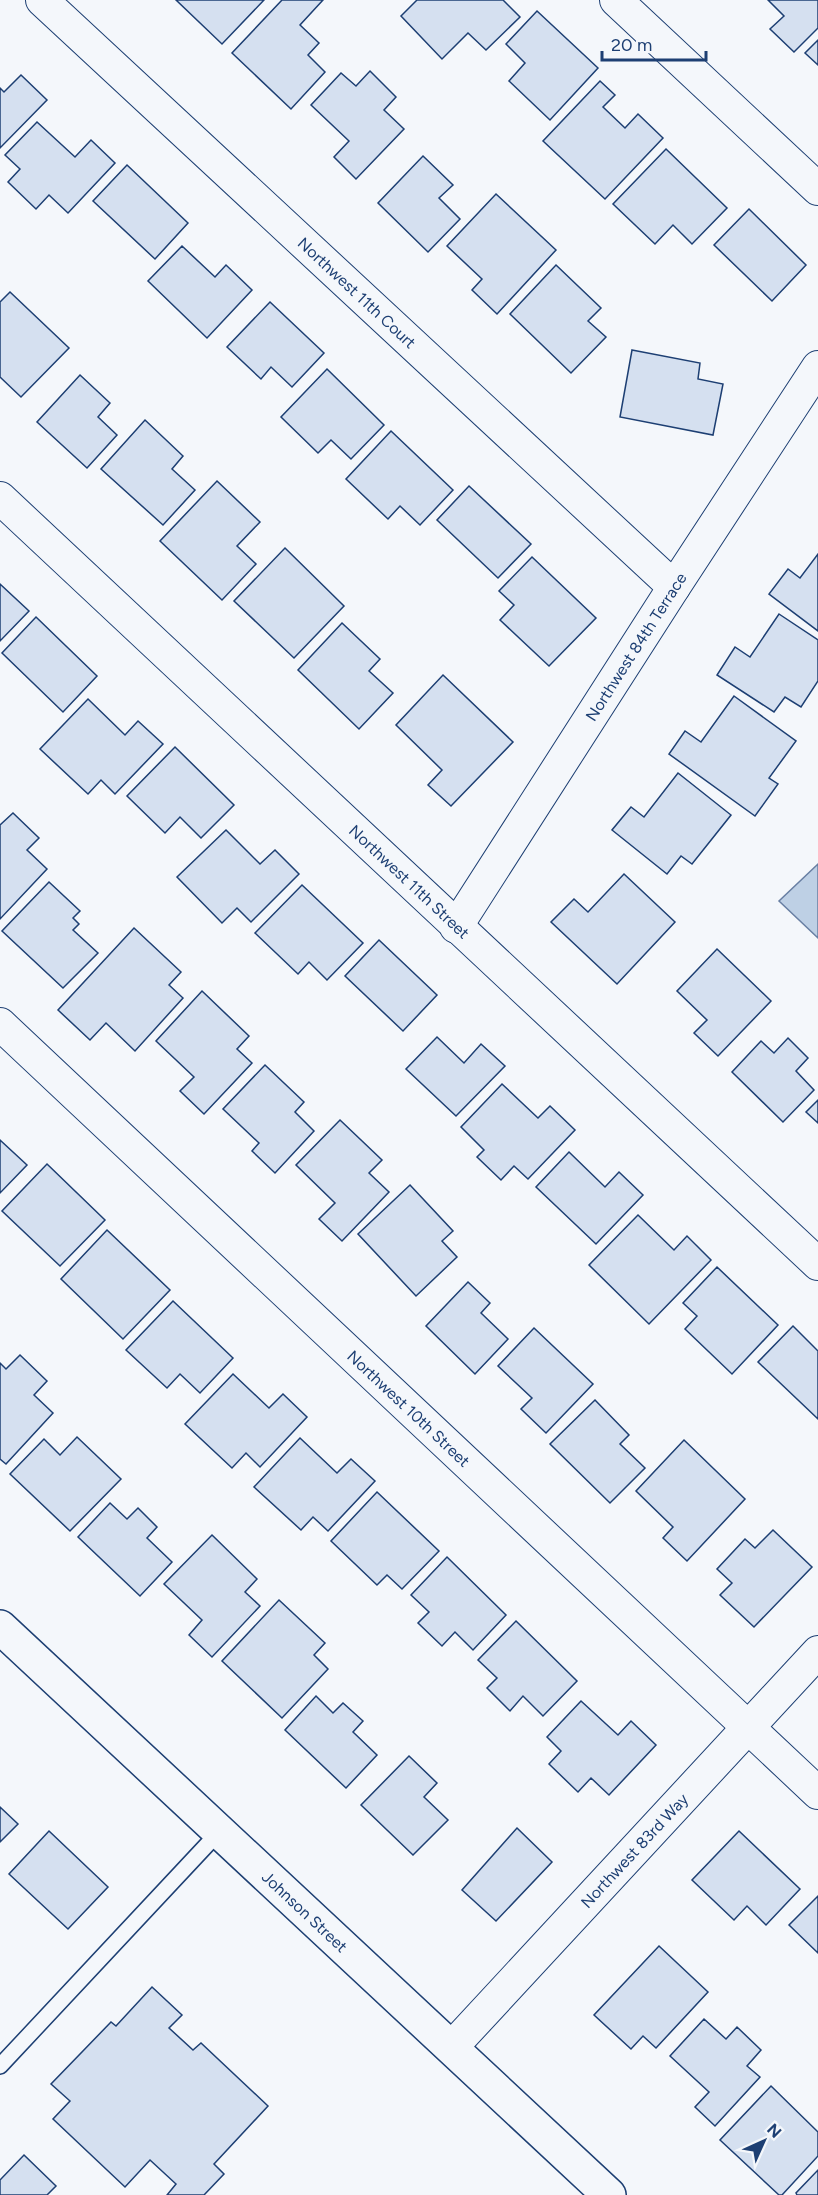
<svg xmlns="http://www.w3.org/2000/svg" width="818" height="2195" font-family="Figtree,sans-serif">
<style>
.water{fill:#bed0e5;stroke:#687fa3;stroke-width:1.5}
.building{fill:#d5e0f0;stroke:#1d3f73;stroke-width:1.5}
.lines{fill:none;stroke-linecap:round;stroke-linejoin:round}
.lane-casing{stroke:#1d3f73;stroke-width:18}
.street-casing{stroke:#1d3f73;stroke-width:34}
.secondary-casing{stroke:#1d3f73;stroke-width:36}
.lane{stroke:#f4f7fb;stroke-width:15}
.street{stroke:#f4f7fb;stroke-width:32}
.secondary{stroke:#f4f7fb;stroke-width:33}
.labels{text-anchor:middle;dominant-baseline:central;stroke-width:4.5;stroke-linejoin:round;paint-order:stroke}
.street-label{font-size:16px;fill:#1d3f73;stroke:#f4f7fb}
</style>
<rect width="100%" height="100%" fill="#f4f7fb"/>
<path class="water" d="M818,864v74l-39,-37z"/>
<g class="building">
<path d="M176,0h88l-42,44z"/>
<path d="M282,0h41l-23,25 19,18 -11,12 17,17 -34,37 -59,-56z"/>
<path d="M417,0h86l17,17 -34,33 -18,-17 -26,26 -41,-43z"/>
<path d="M768,0h50v28l-24,24 -24,-23 14,-13z"/>
<path d="M537,11l61,57 -48,52 -41,-39 16,-18 -19,-19z"/>
<path d="M818,40v25l-13,-12z"/>
<path d="M370,71l26,26 -12,13 20,19 -48,50 -22,-22 15,-16 -38,-36 30,-32 15,13z"/>
<path d="M21,75l26,25 -47,48v-60l4,4z"/>
<path d="M600,81l15,14 -12,12 22,21 13,-14 25,24 -58,61 -62,-58z"/>
<path d="M37,122l38,35 16,-17 24,23 -47,50 -19,-18 -13,14 -28,-27 12,-13 -15,-14z"/>
<path d="M666,149l61,59 -35,36 -19,-19 -18,19 -42,-40z"/>
<path d="M423,156l30,29 -14,13 21,21 -32,33 -50,-49z"/>
<path d="M127,165l61,58 -33,36 -62,-58z"/>
<path d="M496,194l60,56 -59,64 -25,-24 10,-11 -35,-33z"/>
<path d="M749,209l57,56 -34,36 -58,-56z"/>
<path d="M182,246l33,31 11,-12 26,25 -45,48 -59,-57z"/>
<path d="M556,265l45,43 -13,13 18,16 -35,36 -61,-59z"/>
<path d="M10,292l59,56 -48,49 -21,-20v-75z"/>
<path d="M270,302l54,51 -32,34 -21,-20 -10,12 -34,-32z"/>
<path d="M632,350l68,13 -2,16 25,5 -10,51 -93,-18z"/>
<path d="M327,369l57,56 -33,34 -20,-19 -13,13 -37,-36z"/>
<path d="M80,375l30,28 -12,14 19,18 -30,33 -50,-46z"/>
<path d="M145,420l38,36 -11,13 23,21 -32,35 -62,-56z"/>
<path d="M391,431l62,59 -33,35 -20,-19 -12,13 -42,-40z"/>
<path d="M217,481l43,41 -23,24 19,18 -34,36 -62,-59z"/>
<path d="M469,486l62,58 -33,34 -61,-58z"/>
<path d="M285,548l59,58 -50,52 -60,-57z"/>
<path d="M818,554v77l-49,-37 19,-25 12,9z"/>
<path d="M532,557l64,61 -47,48 -49,-46 14,-15 -15,-14z"/>
<path d="M0,584l29,27 -29,30z"/>
<path d="M779,614l39,26v41l-17,26 -16,-10 -11,15 -57,-37 18,-28 15,10z"/>
<path d="M36,617l61,59 -34,36 -61,-59z"/>
<path d="M342,623l38,36 -11,12 24,22 -34,36 -61,-59z"/>
<path d="M443,675l70,67 -62,64 -23,-21 14,-15 -46,-45z"/>
<path d="M734,696l62,45 -27,37 9,6 -23,32 -86,-62 16,-23 16,11z"/>
<path d="M88,699l37,36 13,-14 25,23 -48,50 -14,-14 -13,14 -48,-45z"/>
<path d="M175,747l59,58 -33,33 -21,-21 -15,16 -38,-37z"/>
<path d="M678,773l53,42 -39,49 -11,-8 -14,18 -55,-44 19,-23 13,10z"/>
<path d="M13,813l26,25 -12,12 20,19 -47,50v-94z"/>
<path d="M226,830l34,34 15,-14 24,24 -48,48 -14,-14 -15,15 -45,-46z"/>
<path d="M624,874l51,48 -58,62 -66,-62 23,-23 14,13z"/>
<path d="M49,882l31,29 -7,7 6,6 -6,6 25,23 -35,35 -61,-57z"/>
<path d="M302,885l61,58 -36,37 -18,-18 -11,12 -43,-41z"/>
<path d="M134,928l47,44 -12,13 14,13 -48,53 -29,-28 -16,17 -32,-30z"/>
<path d="M379,940l58,55 -34,36 -58,-55z"/>
<path d="M717,949l54,52 -53,55 -24,-23 13,-13 -30,-29z"/>
<path d="M202,991l47,45 -12,13 15,14 -48,51 -24,-23 14,-14 -38,-36z"/>
<path d="M437,1037l27,26 17,-19 24,22 -49,50 -50,-47z"/>
<path d="M788,1038l20,20 -12,13 18,19 -31,32 -51,-50 29,-31 13,12z"/>
<path d="M265,1065l39,37 -9,10 19,19 -39,42 -23,-22 7,-8 -36,-34z"/>
<path d="M502,1084l36,34 12,-12 25,24 -47,49 -14,-13 -13,14 -24,-23 7,-7 -23,-23z"/>
<path d="M818,1100v23l-12,-11z"/>
<path d="M340,1120l42,40 -13,13 20,19 -47,49 -23,-22 16,-16 -39,-38z"/>
<path d="M0,1140l27,25 -27,28z"/>
<path d="M569,1152l36,35 14,-15 24,23 -47,49 -60,-57z"/>
<path d="M47,1164l58,56 -45,46 -58,-55z"/>
<path d="M410,1185l43,46 -11,10 15,16 -41,39 -58,-62z"/>
<path d="M638,1215l36,35 13,-14 24,24 -62,64 -60,-59z"/>
<path d="M107,1230l63,60 -47,49 -62,-60z"/>
<path d="M717,1267l61,58 -46,49 -47,-45 12,-13 -14,-13z"/>
<path d="M468,1282l22,21 -9,10 27,26 -33,35 -49,-48z"/>
<path d="M173,1301l60,57 -33,35 -20,-19 -13,14 -41,-38z"/>
<path d="M793,1326l25,25v68l-60,-57z"/>
<path d="M534,1328l59,56 -47,49 -25,-24 11,-11 -34,-32z"/>
<path d="M20,1355l27,26 -13,14 19,18 -47,51 -6,-5v-96l6,6z"/>
<path d="M233,1374l36,34 14,-14 24,23 -47,50 -14,-14 -14,15 -47,-44z"/>
<path d="M595,1400l34,35 -9,9 25,24 -35,35 -60,-59z"/>
<path d="M77,1437l44,42 -51,52 -60,-57 34,-35 16,16z"/>
<path d="M300,1438l37,35 14,-14 24,22 -47,50 -15,-14 -12,13 -47,-43z"/>
<path d="M684,1440l61,59 -58,62 -24,-23 10,-11 -37,-36z"/>
<path d="M377,1492l62,59 -37,38 -15,-14 -10,10 -46,-44z"/>
<path d="M110,1503l17,16 11,-11 19,19 -10,11 25,24 -32,34 -62,-59z"/>
<path d="M773,1530l39,37 -58,60 -34,-32 12,-12 -15,-14 28,-30 10,9z"/>
<path d="M212,1535l45,44 -12,13 15,14 -48,51 -23,-22 13,-15 -38,-36z"/>
<path d="M447,1557l59,58 -33,35 -18,-18 -13,14 -24,-23 11,-11 -18,-17z"/>
<path d="M279,1600l46,43 -11,12 14,14 -46,49 -60,-57z"/>
<path d="M516,1621l61,60 -34,35 -20,-20 -13,15 -23,-23 10,-10 -19,-18z"/>
<path d="M316,1696l17,17 10,-10 20,18 -10,11 24,23 -31,33 -61,-58z"/>
<path d="M581,1701l37,34 13,-14 25,24 -47,50 -18,-17 -13,14 -29,-28 12,-13 -14,-14z"/>
<path d="M409,1756l28,27 -13,14 24,23 -35,35 -52,-50z"/>
<path d="M0,1807l18,17 -18,18z"/>
<path d="M517,1828l35,34 -56,59 -34,-31z"/>
<path d="M49,1831l59,56 -40,42 -59,-55z"/>
<path d="M739,1831l61,58 -34,36 -19,-19 -13,14 -42,-40z"/>
<path d="M818,1896v57l-29,-28z"/>
<path d="M659,1946l49,46 -52,56 -13,-12 -12,13 -37,-34z"/>
<path d="M152,1987l30,28 -13,13 24,22 8,-7 67,63 -54,58 10,10 -20,21h-37l9,-11 -26,-24 -25,27 -72,-68 17,-18 -19,-17 60,-62 5,4z"/>
<path d="M704,2019l22,20 11,-12 24,23 -14,16 13,11 -45,49 -20,-19 14,-15 -39,-36z"/>
<path d="M771,2086l47,46v24l-36,39h-3l-59,-55z"/>
<path d="M24,2155l32,31 -9,9h-47v-15z"/>
<path d="M818,2170v25h-21l-1,-2z"/>
</g>
<g class="lines">
<defs>
<path id="lane" d="M0,2066l218,-233"/>
<g id="street">
<path id="s1" d="M42,0l632,587"/>
<path d="M616,0l202,189"/>
<path id="s2" d="M0,498l818,766"/>
<path id="s3" d="M456,927l218,-340 144,-220"/>
<path id="s4" d="M0,1024l818,769"/>
<path id="s5" d="M452,2047l366,-395"/>
</g>
<g id="secondary">
<path id="s6" d="M0,1627l609,568"/>
</g>
</defs>
<use href="#lane" class="lane-casing"/>
<use href="#street" class="street-casing"/>
<use href="#secondary" class="secondary-casing"/>
<use href="#lane" class="lane"/>
<use href="#street" class="street"/>
<use href="#secondary" class="secondary"/>
</g>
<g class="labels">
<g class="street-label">
<text stroke="none"><textPath href="#s1" startOffset="430">Northwest 11th Court</textPath></text>
<text stroke="none"><textPath href="#s3" startOffset="333">Northwest 84th Terrace</textPath></text>
<text stroke="none"><textPath href="#s2" startOffset="561">Northwest 11th Street</textPath></text>
<text stroke="none"><textPath href="#s4" startOffset="561">Northwest 10th Street</textPath></text>
<text stroke="none"><textPath href="#s5" startOffset="268">Northwest 83rd Way</textPath></text>
<text stroke="none"><textPath href="#s6" startOffset="417">Johnson Street</textPath></text>
</g>
</g>
<g transform="translate(764 2141) rotate(45)" stroke="#f4f7fb" stroke-width="4.5" paint-order="stroke">
<path d="M0-4.5L10 22L0 15L-10 22Z" fill="#1d3f73"/>
<text y="-9" font-size="16" font-weight="bold" text-anchor="middle" fill="#1d3f73">N</text>
</g>
<path d="M602 51v9h104v-9" fill="none" stroke="#1d3f73" stroke-width="3"/>
<text x="611" y="51" font-size="18" fill="#1d3f73" stroke="#f4f7fb" stroke-width="4.5" paint-order="stroke">20 m</text>
</svg>
